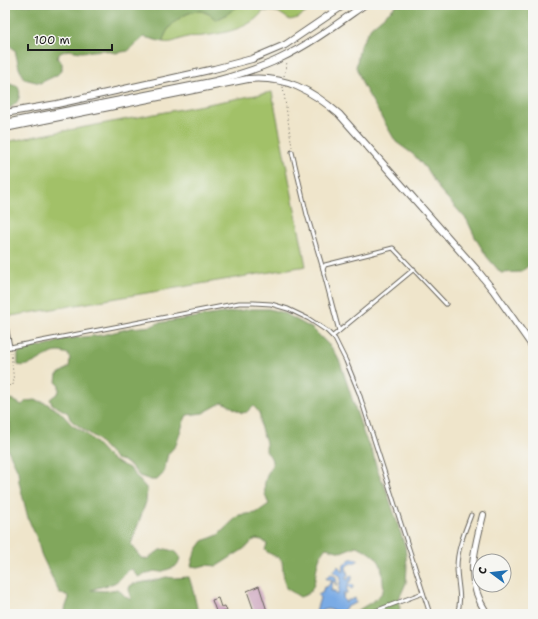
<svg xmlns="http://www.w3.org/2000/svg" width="538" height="619" font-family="'Shantell Sans',sans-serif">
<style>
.green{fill:#a2c168;stroke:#5f6e42}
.forest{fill:#81a75c;stroke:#4e623c}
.water{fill:#7aabe5;stroke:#4b6480}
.building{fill:#c99eb9}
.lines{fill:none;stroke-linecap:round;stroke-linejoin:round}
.lane-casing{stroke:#666259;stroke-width:5}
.street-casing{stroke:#666259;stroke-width:8}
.path{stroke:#666259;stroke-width:1;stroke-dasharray:1 3;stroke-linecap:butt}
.lane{stroke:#fff;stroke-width:3}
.street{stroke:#fff;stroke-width:6}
</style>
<rect width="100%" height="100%" fill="#f6f6f2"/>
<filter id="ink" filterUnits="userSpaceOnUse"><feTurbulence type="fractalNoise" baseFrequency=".025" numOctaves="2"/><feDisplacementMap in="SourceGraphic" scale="8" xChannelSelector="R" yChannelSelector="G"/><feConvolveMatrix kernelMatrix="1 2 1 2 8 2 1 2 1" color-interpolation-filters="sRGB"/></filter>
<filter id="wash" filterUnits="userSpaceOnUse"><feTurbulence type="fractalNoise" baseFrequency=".012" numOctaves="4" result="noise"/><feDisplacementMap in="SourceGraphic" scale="16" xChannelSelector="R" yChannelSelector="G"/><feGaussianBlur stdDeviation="0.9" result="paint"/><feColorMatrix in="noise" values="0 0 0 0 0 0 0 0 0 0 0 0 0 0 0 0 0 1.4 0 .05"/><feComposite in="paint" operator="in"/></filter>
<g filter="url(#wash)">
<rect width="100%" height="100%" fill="#efe5cb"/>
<g class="green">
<path d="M240,5h21l2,6c-11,17 -41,23 -60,25 -5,1 -11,0 -16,1 -8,2 -15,7 -24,5 1,-15 20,-30 35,-31 4,-1 8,3 12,3 9,0 22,-4 30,-9z"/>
<path d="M283,5h34l-19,13 -8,2 -12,-8z"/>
<path d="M272,92l34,174 -301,51v-175z"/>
</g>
<g class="forest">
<path d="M5,5h235l-16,11 -8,4c-4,-4 -10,-9 -16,-9 -15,-1 -36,17 -37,31l-19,-5 -16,14 -13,2 -11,-3 -23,2 -13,-2 -8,3 -3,5 5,5v7l-5,5 -17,8 -16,-4 -5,-11 -4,-18 -10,-8z"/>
<path d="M261,5h22l-5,7 -9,-1h-6z"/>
<path d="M397,5h136v257l-12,10 -20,1 -14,-16 -11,-18 -9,-19 -28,-31 -12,-19 -13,-15 -18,-13 -32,-55 -8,-20 4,-21 11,-19z"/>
<path d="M5,83l13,3c5,12 -2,20 -13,24z"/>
<path d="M251,309h18l15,4 29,16 20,20 7,13 24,73 9,19 4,15 10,23 18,54 2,20 -1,17 -8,18 2,7 -2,6h-45c9,-8 28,-14 31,-26 -2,-7 -1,-15 -3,-22 -3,-10 -16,-17 -25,-20l-15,6 -15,-4c-14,14 -7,36 -17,45 -3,2 -6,3 -9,4l-14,-9c-3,-9 -3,-18 -4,-27 -7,-7 -11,-5 -17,-11l2,-6 -5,-4 -6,-1 -4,2 -4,5 -9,6 -22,14 -11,-1 -8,2 -7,-1 4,-14 8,-11 15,-6 21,-20 17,-2 13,-9c-6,-11 -6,-19 -1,-31 1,-2 3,-6 4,-8 1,-6 -3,-10 -6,-14 1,-12 -2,-12 -5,-22 -2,-11 2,-15 -8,-23l-6,6 -5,1 -19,-11 -20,11 -16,2 -3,6 -8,24 -8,9 -5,20 -6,6h-6l-12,-4 -9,-11 -7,-4 -7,-2 -20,-21 -23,-16 -3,-3 -2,-6 -16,-9 -2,-5 9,-7v-7l-3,-3 1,-7 12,-8 1,-8 -2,-5c-3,-1 -7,-2 -10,-2 -14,1 -26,17 -40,13v-11l2,-4 8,-3 19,-1 17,-7 38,-4 29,-7 21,-2 6,-3z"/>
<path d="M11,399l11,6 4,-4 9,-1 11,3 14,9 12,13 12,7 9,8 14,15 7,6 15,7 18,21 -1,13 -15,42 10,14 6,1 13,-9 6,-1 10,3 4,5 -1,5 -4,5 -15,5 -6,-1 -16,6 -6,-8c-8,2 -11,11 -18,14 -7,3 -16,4 -23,7l14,1 13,-2 8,8 5,3 -2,-11 1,-3 3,-2 23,-4 10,-3 8,1 15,-1c4,12 7,25 9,37h-132l-1,-5 4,-11 -2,-3 -7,-1 -3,-6 -16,-34 -3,-13 -10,-23 -9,-36 -1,-11 -11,-23 -1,-9 4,-9v-7l-5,-3v-14l2,-5z"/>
</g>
<path class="water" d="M350,559h7l2,1c-4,4 -10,2 -13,7l2,8 -2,1v3l2,1 1,-4 3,-1v5l-4,3v1l5,1v3l-2,1 -3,-3 -1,1v6h-3l-1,5 3,5 2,-3h3l4,-2 1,5 -10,4 -3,4 -3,1 -13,-3 -9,3 -2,-1 4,-13 -2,-3 4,-2 2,-6h3l5,-6 -1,-2h-5l1,-2 4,-3 5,3 1,7 -1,2 -1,-4 -2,-1 -2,10h4l1,4 2,-1 3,-17 -2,-2 -5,-2v-2l4,-5 4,5h2l-1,-5z"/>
<g id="blocks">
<g class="building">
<path d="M259,586l9,28h-13l-8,-23z"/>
<path d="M218,598l3,9 4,-1 2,5 -4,1v2h-6l-5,-14z"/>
</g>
</g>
</g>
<g filter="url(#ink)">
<use href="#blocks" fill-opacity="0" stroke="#666259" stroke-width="1"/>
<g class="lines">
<defs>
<g id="lane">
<path d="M292,152l15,63 16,54"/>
<path d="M5,320l5,27"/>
<path d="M339,331l-15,-57 -1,-5 2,-4 68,-17 53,56"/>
<path d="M333,336l81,-67"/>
<path d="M5,348l234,-45h15l17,1 17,5 21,10 18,12 8,8 11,22 13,32 71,221"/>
<path d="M367,614l56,-21"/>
<path d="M457,614c6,-16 0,-30 0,-47 0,-18 8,-36 14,-52"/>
</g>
<g id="street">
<path d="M5,113l52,-9 157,-35 38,-10 33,-14 59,-40"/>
<path d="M5,123l211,-42c21,-6 43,-12 63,-22 30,-14 58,-35 85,-54"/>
<path d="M5,128l243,-49c38,-3 63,11 91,35l137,155 17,21 40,57"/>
<path d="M483,515c-9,37 -19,64 4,99"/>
</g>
</defs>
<use href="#lane" class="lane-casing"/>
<use href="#street" class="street-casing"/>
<g class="path">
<path d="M284,76l3,-14"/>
<path d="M283,87l9,60"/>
<path d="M5,387l9,-3 -3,-33"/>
</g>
<use href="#lane" class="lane"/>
<use href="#street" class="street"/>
</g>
</g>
<rect width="538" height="619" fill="none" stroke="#f6f6f2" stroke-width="20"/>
<g transform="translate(492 573) rotate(285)"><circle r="19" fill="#f6f6f2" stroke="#9f9f9c"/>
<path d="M0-3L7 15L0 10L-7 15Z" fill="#1f6fb2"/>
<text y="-6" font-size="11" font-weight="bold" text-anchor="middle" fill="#1c1c1c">С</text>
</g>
<path d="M28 44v6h84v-6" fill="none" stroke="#1c1c1c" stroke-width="2"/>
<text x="34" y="44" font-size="12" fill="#1c1c1c" stroke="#f6f6f2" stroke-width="3" paint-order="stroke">100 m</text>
</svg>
